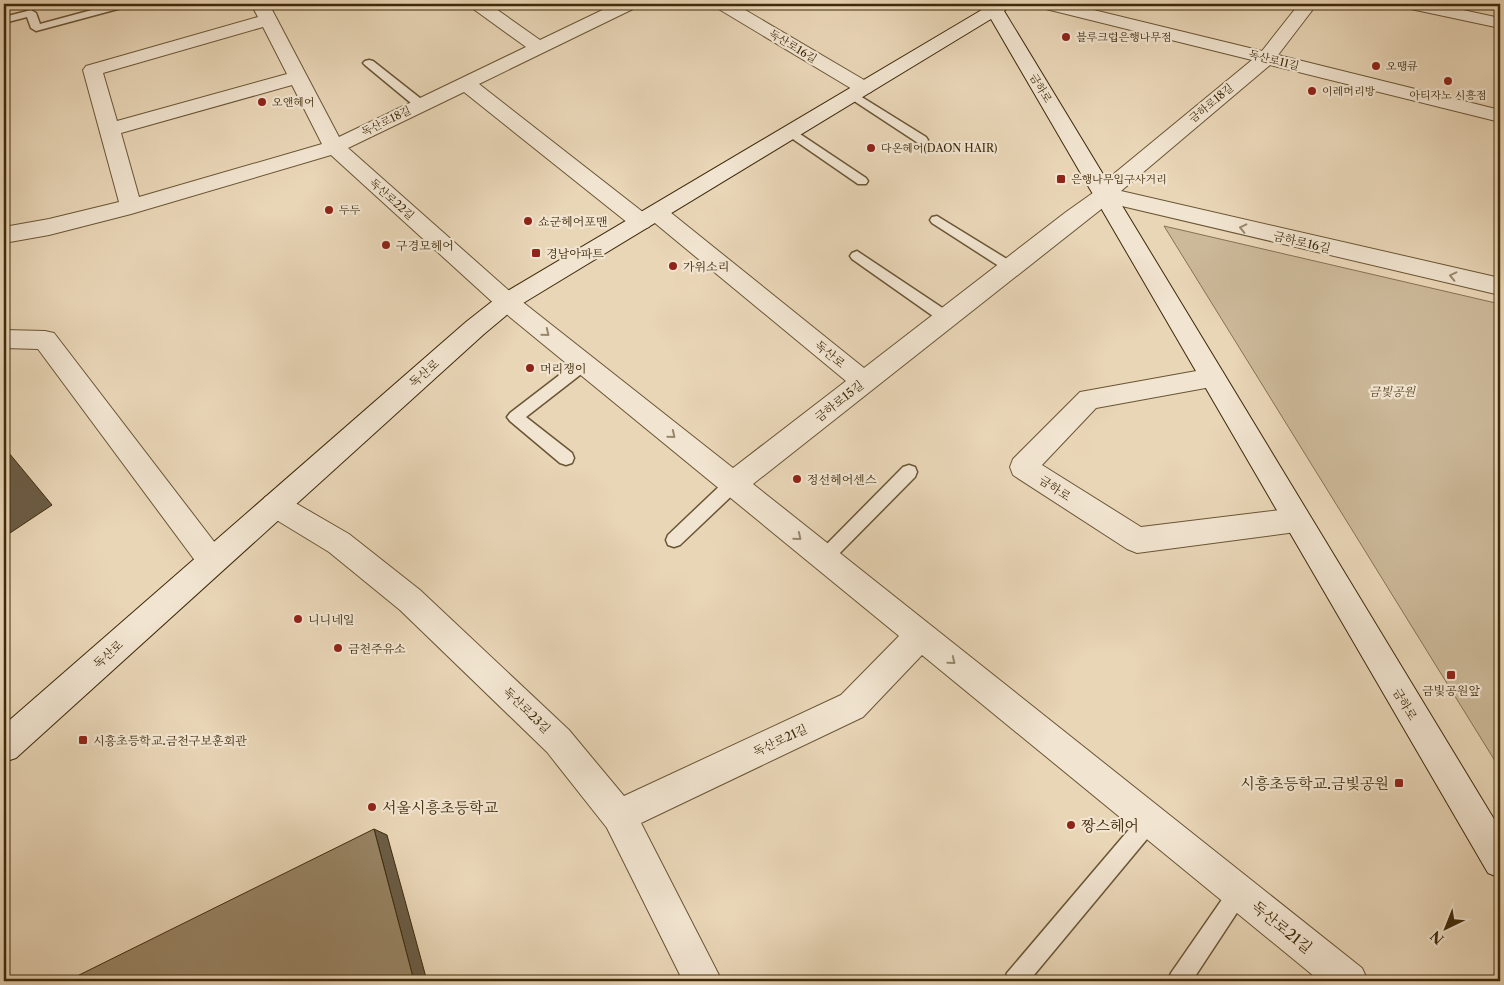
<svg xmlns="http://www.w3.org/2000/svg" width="1504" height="985" font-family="'Libre Caslon Text','Noto Serif KR',serif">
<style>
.green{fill:#ccb999;stroke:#867251}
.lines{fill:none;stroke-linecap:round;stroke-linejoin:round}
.lane-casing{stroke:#6a5534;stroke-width:3}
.street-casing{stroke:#6a5534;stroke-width:2}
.secondary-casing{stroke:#3f2a09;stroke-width:2}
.lane{fill:#f1e4d0;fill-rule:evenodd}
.street{fill:#f1e4d0;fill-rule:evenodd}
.secondary{fill:#f1e4d0;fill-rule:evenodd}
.shaded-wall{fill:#6a5c45;stroke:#3f2a09}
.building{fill:#978363;stroke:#3f2a09}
.oneway{stroke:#98876c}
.poi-dot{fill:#8f2418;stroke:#f1e4d0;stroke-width:2}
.labels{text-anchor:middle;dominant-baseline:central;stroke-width:4.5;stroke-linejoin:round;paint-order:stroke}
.far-poi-label{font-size:11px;fill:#3f2a09;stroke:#f1e4d0;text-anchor:start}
.far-street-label{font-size:11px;fill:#3f2a09;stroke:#f1e4d0}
.poi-label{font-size:12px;fill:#3f2a09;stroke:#f1e4d0;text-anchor:start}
.street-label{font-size:12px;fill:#3f2a09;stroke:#f1e4d0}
.park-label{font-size:12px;font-style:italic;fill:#5b4726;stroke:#f1e4d0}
.near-poi-label{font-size:15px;fill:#3f2a09;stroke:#f1e4d0;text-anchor:start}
.near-street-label{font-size:15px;fill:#3f2a09;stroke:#f1e4d0}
</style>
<rect width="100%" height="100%" fill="#e9d6b7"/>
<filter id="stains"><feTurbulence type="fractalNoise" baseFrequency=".004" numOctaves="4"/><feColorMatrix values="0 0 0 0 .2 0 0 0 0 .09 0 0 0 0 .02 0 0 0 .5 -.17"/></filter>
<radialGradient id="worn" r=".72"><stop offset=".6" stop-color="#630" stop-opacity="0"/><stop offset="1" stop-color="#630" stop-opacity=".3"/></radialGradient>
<path class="green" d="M1164,226l336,78v465z"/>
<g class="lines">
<defs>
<g id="lane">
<path d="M114,4h16l-1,2 -93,25 -5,-3 -4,-11 -23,6v-6l27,-7 5,3 4,11z"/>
<path d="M369,60l4,1 52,41 2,3 -2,3h-8l-52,-43 -2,-2 2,-2z"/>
<path d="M852,91l74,46 2,3 -2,3h-8l-70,-46 -2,-2 2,-2z"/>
<path d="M791,128l75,50 2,3 -2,3h-8l-71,-49 -2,-3z"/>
<path d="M937,216l78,48 2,3 -2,3h-10l-73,-47 -2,-3 2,-3z"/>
<path d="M857,251l93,62 2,4 -2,4 -5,1 -5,-1 -88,-62 -2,-3 2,-3z"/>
<path d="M584,358l5,2 2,4 -2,4 -63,49 46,36 2,5 -2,5 -6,2 -6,-2 -50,-42 -3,-4 3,-4 69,-53z"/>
<path d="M909,465l6,2 2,5 -2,5 -85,86 -6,3 -6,-3 -3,-5 3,-5 85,-86z"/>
<path d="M733,477l6,2 2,5 -2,5 -59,56 -6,2 -6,-2 -2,-5 2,-5 59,-56z"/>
<path d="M1150,810l7,3 3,7 -3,7 -128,154h-25l3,-8 136,-160z"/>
<path d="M1239,882l7,3 3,7 -3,7 -54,82h-24l3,-8 61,-88z"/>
</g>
<g id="street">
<path d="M251,4h18l70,133 187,-90 -54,-39 -3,-4h20l51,36 75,-36h23l-3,4 -156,76 169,132 -2,-3 3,-5 8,-2 8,2 199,160 202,-156 31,-22 19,-18 136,-112 -210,-52 -3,-4h30l193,47 37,-47h18l-39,51 222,55v12l-230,-57 -149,126 379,87v17l-391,-92 -356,281 609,484 6,13h-48l-398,-326 -59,62 -222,106 81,158h-39l-76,-153 -60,-76 -147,-142 -71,-58 -64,-39 -4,-8 4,-8 10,-4 10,4 64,37 71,56 149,140 55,66 217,-101 58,-59 -400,-328 -168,-153 -200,59 -82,21 -45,8v-16l45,-8 70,-17 -36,-132 3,-4 172,-49zM263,27l24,47 -170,47 -14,-48zM292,85l30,59 -183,53 -18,-64zM464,92l169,135 8,3 8,-3 3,-5 -2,-3 196,162 -113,87 -218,-172 -167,-148z"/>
<path d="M714,4h21l136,80 3,4 -3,4 -7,2 -7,-2 -140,-84z"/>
<path d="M1402,4h33l65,14v10l-89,-19 -6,-1z"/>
<path d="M4,330l41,1 9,2 168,219 4,9 -4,9 -10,4 -10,-4 -164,-221 -34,-1z"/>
<path d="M1213,368l9,3 4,7 -4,7 -126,23 -54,57 99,62 155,-19 10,3 4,9 -4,9 -10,3 -159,21 -10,-4 -114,-74 -3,-8 3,-8 67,-67z"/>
</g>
<path id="secondary" d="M982,4h31l-9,7 496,818v49l-12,-5 -497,-854 -476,289 -31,26 -468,424 -12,4v-37l462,-403 33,-26 486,-288z"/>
</defs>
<use href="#lane" class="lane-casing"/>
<use href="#street" class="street-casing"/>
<use href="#secondary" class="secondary-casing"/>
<use href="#lane" class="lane"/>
<use href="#street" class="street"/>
<use href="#secondary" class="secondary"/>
</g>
<g class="shaded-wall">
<path d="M4,447l48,58 -48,32z"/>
<path d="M374,829l13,6 40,146h-13z"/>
</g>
<g class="building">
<path d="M4,469l5,7 -5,3z"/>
<path d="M374,829l40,152h-347z"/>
</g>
<defs><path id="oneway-chevron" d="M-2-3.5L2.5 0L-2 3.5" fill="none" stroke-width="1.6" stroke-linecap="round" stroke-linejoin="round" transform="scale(1.25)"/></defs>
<g class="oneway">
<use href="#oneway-chevron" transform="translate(1243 228) rotate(-167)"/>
<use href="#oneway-chevron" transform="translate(1453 276) rotate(-167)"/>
<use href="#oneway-chevron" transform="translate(546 333) rotate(39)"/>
<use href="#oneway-chevron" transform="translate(672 435) rotate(39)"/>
<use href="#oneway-chevron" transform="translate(798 537) rotate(39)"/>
<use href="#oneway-chevron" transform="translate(952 661) rotate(39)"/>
</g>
<g class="poi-dot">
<circle cx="1066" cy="37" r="5"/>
<circle cx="1376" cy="66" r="5"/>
<circle cx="1448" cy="81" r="5"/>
<circle cx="1312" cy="91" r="5"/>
<circle cx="262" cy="102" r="5"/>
<circle cx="871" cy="148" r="5"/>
<rect x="1056" y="174" width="10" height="10" rx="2.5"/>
<circle cx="329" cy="210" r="5"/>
<circle cx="528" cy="221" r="5"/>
<circle cx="386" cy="245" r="5"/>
<rect x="531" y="248" width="10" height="10" rx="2.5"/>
<circle cx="673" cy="266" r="5"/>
<circle cx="530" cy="368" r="5"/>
<circle cx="797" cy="479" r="5"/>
<circle cx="298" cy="619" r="5"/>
<circle cx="338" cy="648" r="5"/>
<rect x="1446" y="670" width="10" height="10" rx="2.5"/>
<rect x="78" y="735" width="10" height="10" rx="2.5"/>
<rect x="1394" y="778" width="10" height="10" rx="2.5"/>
<circle cx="372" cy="807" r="5"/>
<circle cx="1071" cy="825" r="5"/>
</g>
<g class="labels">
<g class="far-poi-label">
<text x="1076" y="37">블루크럽은행나무점</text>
<text x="1386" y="66">오땡큐</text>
<text x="1322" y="91">이레머리방</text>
<text x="1448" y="95" text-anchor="middle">아티자노 시흥점</text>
<text x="272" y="102">오앤헤어</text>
<text x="881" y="148">다온헤어(DAON HAIR)</text>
<text x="1071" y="179">은행나무입구사거리</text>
<text x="339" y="210">두두</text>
</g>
<g class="far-street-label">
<text transform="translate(793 46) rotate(31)">독산로16길</text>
<text transform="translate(1274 60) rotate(14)">독산로11길</text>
<text transform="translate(1041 88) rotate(59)">금하로</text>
<text transform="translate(1211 103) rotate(-40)">금하로18길</text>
<text transform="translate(386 121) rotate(-26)">독산로18길</text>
<text transform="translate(392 199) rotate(42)">독산로22길</text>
</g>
<g class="poi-label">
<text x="538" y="221">쇼군헤어포맨</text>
<text x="396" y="245">구경모헤어</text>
<text x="546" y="253">경남아파트</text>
<text x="683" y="266">가위소리</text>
<text x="540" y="368">머리쟁이</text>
<text x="807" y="479">정선헤어센스</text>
<text x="308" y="619">니니네일</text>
<text x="348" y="648">금천주유소</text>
<text x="1451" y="690" text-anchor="middle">금빛공원앞</text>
<text x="93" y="740">시흥초등학교.금천구보훈회관</text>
</g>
<g class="street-label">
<text transform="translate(1302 242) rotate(13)">금하로16길</text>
<text transform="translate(830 354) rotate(39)">독산로</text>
<text transform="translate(424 373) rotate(-41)">독산로</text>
<text transform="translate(839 401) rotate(-38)">금하로15길</text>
<text transform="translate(1055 488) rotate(33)">금하로</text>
<text transform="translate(108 654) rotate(-42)">독산로</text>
<text transform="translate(1405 704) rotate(59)">금하로</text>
<text transform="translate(527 710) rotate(44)">독산로23길</text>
<text transform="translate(780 740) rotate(-25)">독산로21길</text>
</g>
<g class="park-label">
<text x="1392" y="391">금빛공원</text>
</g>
<g class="near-poi-label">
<text x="1389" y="783" text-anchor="end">시흥초등학교.금빛공원</text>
<text x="382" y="807">서울시흥초등학교</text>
<text x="1081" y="825">짱스헤어</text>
</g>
<g class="near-street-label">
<text transform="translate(1282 927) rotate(39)">독산로21길</text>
</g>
</g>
<rect width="1504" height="985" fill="none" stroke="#e9d6b7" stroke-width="20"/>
<rect x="5" y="5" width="1494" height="975" fill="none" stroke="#3f2a09" stroke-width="2.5"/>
<rect x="10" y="10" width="1484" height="965" fill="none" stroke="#3f2a09"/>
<g transform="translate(1446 928) rotate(223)" stroke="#f1e4d0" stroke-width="4" paint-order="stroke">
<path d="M0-4L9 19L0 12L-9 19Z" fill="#3f2a09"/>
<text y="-8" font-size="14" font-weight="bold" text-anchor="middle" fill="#3f2a09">N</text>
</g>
<rect width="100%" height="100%" filter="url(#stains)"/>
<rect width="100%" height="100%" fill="url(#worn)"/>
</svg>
